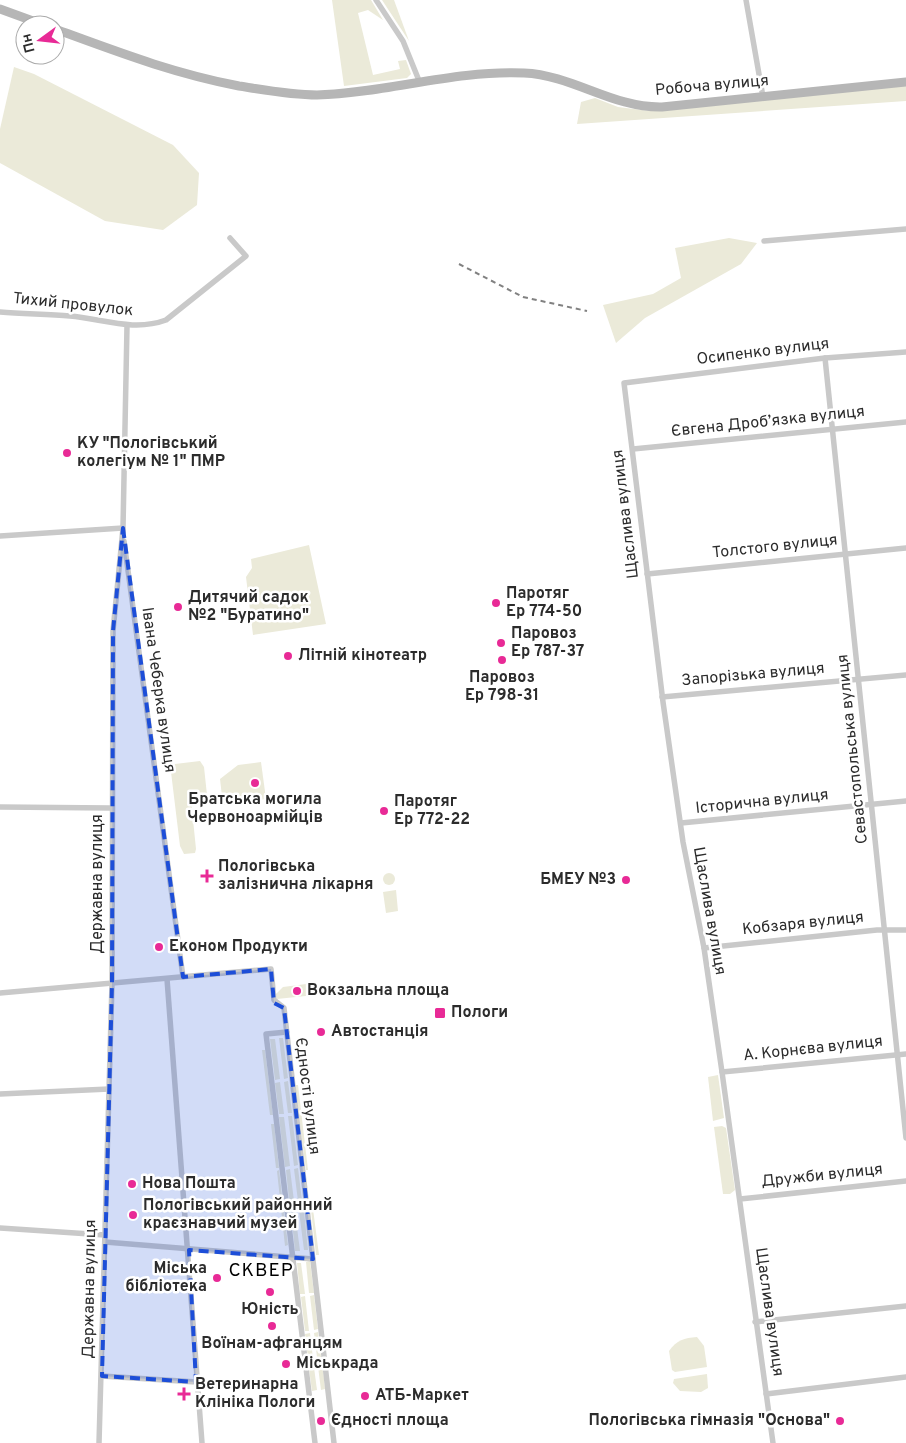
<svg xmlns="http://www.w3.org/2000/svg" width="906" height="1443" font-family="Overpass,sans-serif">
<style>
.green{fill:#ebead9}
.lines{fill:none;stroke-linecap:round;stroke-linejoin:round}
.street{stroke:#c9c9c9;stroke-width:5.5}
.secondary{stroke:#b6b6b6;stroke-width:9}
.rail{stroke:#818181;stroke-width:2;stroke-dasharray:5 4;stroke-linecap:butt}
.marked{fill:#1d4ed8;fill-opacity:0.2;stroke:#1d4ed8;stroke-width:4;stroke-dasharray:10 6;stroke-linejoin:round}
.poi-dot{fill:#e82a96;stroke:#fff;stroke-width:2}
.labels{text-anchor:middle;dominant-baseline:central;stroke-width:5;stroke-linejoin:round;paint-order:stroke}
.street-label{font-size:16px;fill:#2c2c2c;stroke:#fff}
.poi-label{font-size:16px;font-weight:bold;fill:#2c2c2c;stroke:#fff;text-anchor:start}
.quarter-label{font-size:19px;letter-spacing:1px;fill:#000;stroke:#fff}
</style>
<rect width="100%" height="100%" fill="#fff"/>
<g class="green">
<path d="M332,0h39l12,20 -15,-10 -10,3 15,62 27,-6 -2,-8 8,-1 5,14 -4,4 -63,8z"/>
<path d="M382,0h12l15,41z"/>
<path d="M14,67l20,7 139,71 26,28 -2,32 -34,25 -58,-9 -105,-58v-34z"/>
<path d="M906,85v16l-329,23 4,-22 14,-4 23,9 32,4z"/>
<path d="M729,238l28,5 -16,21 -96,54 -29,25 -13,-38 50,-11 28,-16 -6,-30z"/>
<path d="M309,545l17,79 -73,11 -7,-58 6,-9 -1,-9z"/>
<path d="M200,761l4,6 3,28 -16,5 5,49 -1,4 -11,1 -4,-8 -9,-74 4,-8z"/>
<path d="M261,762l5,37 -43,6 -3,-26 18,-14z"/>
<circle cx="389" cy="879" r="6"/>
<path d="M396,890l2,21 -12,2 -3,-21z"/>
<path d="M314,983l1,12 -38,4 -1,-5 7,-7z"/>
<path d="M279,1038h4l5,40 -4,1z"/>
<path d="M270,1039h5l5,40 -5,1z"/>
<path d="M262,1050h3l8,65h-3z"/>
<path d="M718,1075l6,43 -11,3 -5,-44z"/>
<path d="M288,1081l4,32h-4l-4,-31z"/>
<path d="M280,1082l4,32h-5l-4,-31z"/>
<path d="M295,1085h3l10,85h-2z"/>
<path d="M288,1116h4l6,49 -4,1z"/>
<path d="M279,1117h5l6,49 -5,1z"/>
<path d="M271,1124h3l5,44h-3z"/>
<path d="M722,1126l4,2 9,62 -5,4h-7l-9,-67z"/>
<path d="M298,1168l5,41h-4l-5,-40z"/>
<path d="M290,1169l5,40 -5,1 -4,-40z"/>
<path d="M279,1170l9,75 -3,1 -8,-75z"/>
<path d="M313,1209l6,46h-3l-5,-45z"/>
<path d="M299,1211h5l4,39h-4z"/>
<path d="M291,1212h4l5,39h-5z"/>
<path d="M310,1261l4,32h-5l-3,-31z"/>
<path d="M297,1263h4l4,31h-5z"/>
<path d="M314,1295l4,34 -4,1 -4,-34z"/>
<path d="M305,1296l4,35h-4l-4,-34z"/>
<path d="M318,1332l3,25h-4l-3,-24z"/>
<path d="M310,1333l3,25h-5l-3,-24z"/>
<path d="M697,1337l7,9 3,21 -32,5 -3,-2 -3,-19c8,-11 15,-13 28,-14z"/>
<path d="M317,1359h5l3,30 -4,1z"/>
<path d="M313,1360l4,30 -5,1 -4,-30z"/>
<path d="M707,1374l1,14 -7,4 -21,-1 -7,-8 1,-4z"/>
</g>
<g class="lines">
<g class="street">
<path d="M376,0l27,41 17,42"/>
<path d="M746,0l17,97"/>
<path d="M764,241l142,-12"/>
<path d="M0,312c23,2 47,2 70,4 33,3 64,16 96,4l80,-64 -16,-18"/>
<path d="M825,358l81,780"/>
<path d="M633,449l273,-27"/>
<path d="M0,536l123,-8v4"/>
<path d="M124,541l59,436"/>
<path d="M647,574l259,-26"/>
<path d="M662,697l244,-22"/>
<path d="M0,807l111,1"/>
<path d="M681,823l225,-22"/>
<path d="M704,948l173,-18h29"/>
<path d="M167,979l35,464"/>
<path d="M0,993l271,-24 3,31 10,8 50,435"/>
<path d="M287,1032l-21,2 49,409"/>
<path d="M722,1072l184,-18"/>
<path d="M0,1094l109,-5"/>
<path d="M740,1199l166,-18"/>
<path d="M0,1228l105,7"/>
<path d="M105,1242l208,17"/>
<path d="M755,1322l151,-16"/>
<path d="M102,1376l94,6"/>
<path d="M766,1394l140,-17"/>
<path d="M99,1443l13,-460 1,-352 10,-103 4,-202"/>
<path d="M773,1443l-51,-371 -18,-124 -21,-106 -20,-140 -39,-319 201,-25 81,-6"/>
</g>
<g class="secondary">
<path d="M0,9l44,16"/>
<path d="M55,29c63,23 117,44 184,57 25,4 52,9 78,9 69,-2 137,-25 207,-22 49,2 88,35 138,34l244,-25"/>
</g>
<path class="rail" d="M459,264l64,33 64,14"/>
</g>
<path class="marked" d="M123,528l60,449 88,-8 3,34 10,5 29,251 -124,-9 7,132 -94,-6 10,-393 1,-352z"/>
<g class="poi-dot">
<circle cx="67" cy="453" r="5"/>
<circle cx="496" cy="603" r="5"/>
<circle cx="178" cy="607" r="5"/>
<circle cx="501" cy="643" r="5"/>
<circle cx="288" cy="656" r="5"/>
<circle cx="502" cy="660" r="5"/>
<circle cx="255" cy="783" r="5"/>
<circle cx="384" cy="811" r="5"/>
<path d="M204.5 868.5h5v5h5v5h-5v5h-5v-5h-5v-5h5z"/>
<circle cx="626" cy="880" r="5"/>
<circle cx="159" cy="947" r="5"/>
<circle cx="297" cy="991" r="5"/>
<rect x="434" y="1007" width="12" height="12" rx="2.5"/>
<circle cx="321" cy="1032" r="5"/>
<circle cx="132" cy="1184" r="5"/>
<circle cx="133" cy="1215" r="5"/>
<circle cx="217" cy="1278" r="5"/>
<circle cx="270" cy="1292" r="5"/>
<circle cx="272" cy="1326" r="5"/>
<circle cx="286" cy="1364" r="5"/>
<path d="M181.5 1386.5h5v5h5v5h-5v5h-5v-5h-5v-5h5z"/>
<circle cx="365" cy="1396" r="5"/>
<circle cx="321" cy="1421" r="5"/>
<circle cx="840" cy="1421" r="5"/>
</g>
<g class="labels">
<g class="street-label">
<text transform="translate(712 86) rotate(-5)">Робоча вулиця</text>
<text transform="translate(73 305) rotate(6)">Тихий провулок</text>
<text transform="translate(763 352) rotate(-7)">Осипенко вулиця</text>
<text transform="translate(768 422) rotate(-6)">Євгена Дроб’язка вулиця</text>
<text transform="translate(626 514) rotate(-97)">Щаслива вулиця</text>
<text transform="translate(775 547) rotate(-6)">Толстого вулиця</text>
<text transform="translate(753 675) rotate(-5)">Запорізька вулиця</text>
<text transform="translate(158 690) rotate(82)">Івана Чеберка вулиця</text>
<text transform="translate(853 749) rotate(-96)">Севастопольська вулиця</text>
<text transform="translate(762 802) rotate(-6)">Історична вулиця</text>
<text transform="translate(98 884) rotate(-90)">Державна вулиця</text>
<text transform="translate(709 911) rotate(80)">Щаслива вулиця</text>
<text transform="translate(803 924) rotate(-6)">Кобзаря вулиця</text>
<text transform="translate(813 1049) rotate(-6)">А. Корнєва вулиця</text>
<text transform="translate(307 1096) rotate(83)">Єдності вулиця</text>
<text transform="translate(822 1176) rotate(-6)">Дружби вулиця</text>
<text transform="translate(90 1289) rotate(-89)">Державна вулиця</text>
<text transform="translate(769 1312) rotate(82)">Щаслива вулиця</text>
</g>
<g class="poi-label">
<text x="77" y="444">КУ "Пологівський<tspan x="77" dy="18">колегіум № 1" ПМР</tspan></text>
<text x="506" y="594">Паротяг<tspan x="506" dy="18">Ер 774-50</tspan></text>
<text x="188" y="598">Дитячий садок<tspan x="188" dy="18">№2 "Буратино"</tspan></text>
<text x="511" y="634">Паровоз<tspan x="511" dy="18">Ер 787-37</tspan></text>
<text x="298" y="656">Літній кінотеатр</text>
<text x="502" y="678" text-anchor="middle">Паровоз<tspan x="502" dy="18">Ер 798-31</tspan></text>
<text x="255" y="800" text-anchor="middle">Братська могила<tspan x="255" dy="18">Червоноармійців</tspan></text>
<text x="394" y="802">Паротяг<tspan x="394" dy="18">Ер 772-22</tspan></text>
<text x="218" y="867">Пологівська<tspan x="218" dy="18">залізнична лікарня</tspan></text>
<text x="616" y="880" text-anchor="end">БМЕУ №3</text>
<text x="169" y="947">Економ Продукти</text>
<text x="307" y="991">Вокзальна площа</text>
<text x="451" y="1013">Пологи</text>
<text x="331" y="1032">Автостанція</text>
<text x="142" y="1184">Нова Пошта</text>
<text x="143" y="1206">Пологівський районний<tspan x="143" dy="18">краєзнавчий музей</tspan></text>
<text x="207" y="1269" text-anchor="end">Міська<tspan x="207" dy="18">бібліотека</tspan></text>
<text x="270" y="1310" text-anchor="middle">Юність</text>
<text x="272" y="1344" text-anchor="middle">Воїнам-афганцям</text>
<text x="296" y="1364">Міськрада</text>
<text x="195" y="1385">Ветеринарна<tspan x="195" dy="18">Клініка Пологи</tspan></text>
<text x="375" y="1396">АТБ-Маркет</text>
<text x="331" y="1421">Єдності площа</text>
<text x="830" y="1421" text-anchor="end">Пологівська гімназія "Основа"</text>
</g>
<g class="quarter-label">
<text x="261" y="1271">СКВЕР</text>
</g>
</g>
<g transform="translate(40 40) rotate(255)"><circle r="24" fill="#ffffff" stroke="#ababab"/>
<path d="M0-4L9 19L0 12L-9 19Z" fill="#e82a96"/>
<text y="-8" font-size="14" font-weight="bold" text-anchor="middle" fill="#2c2c2c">Пн</text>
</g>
</svg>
